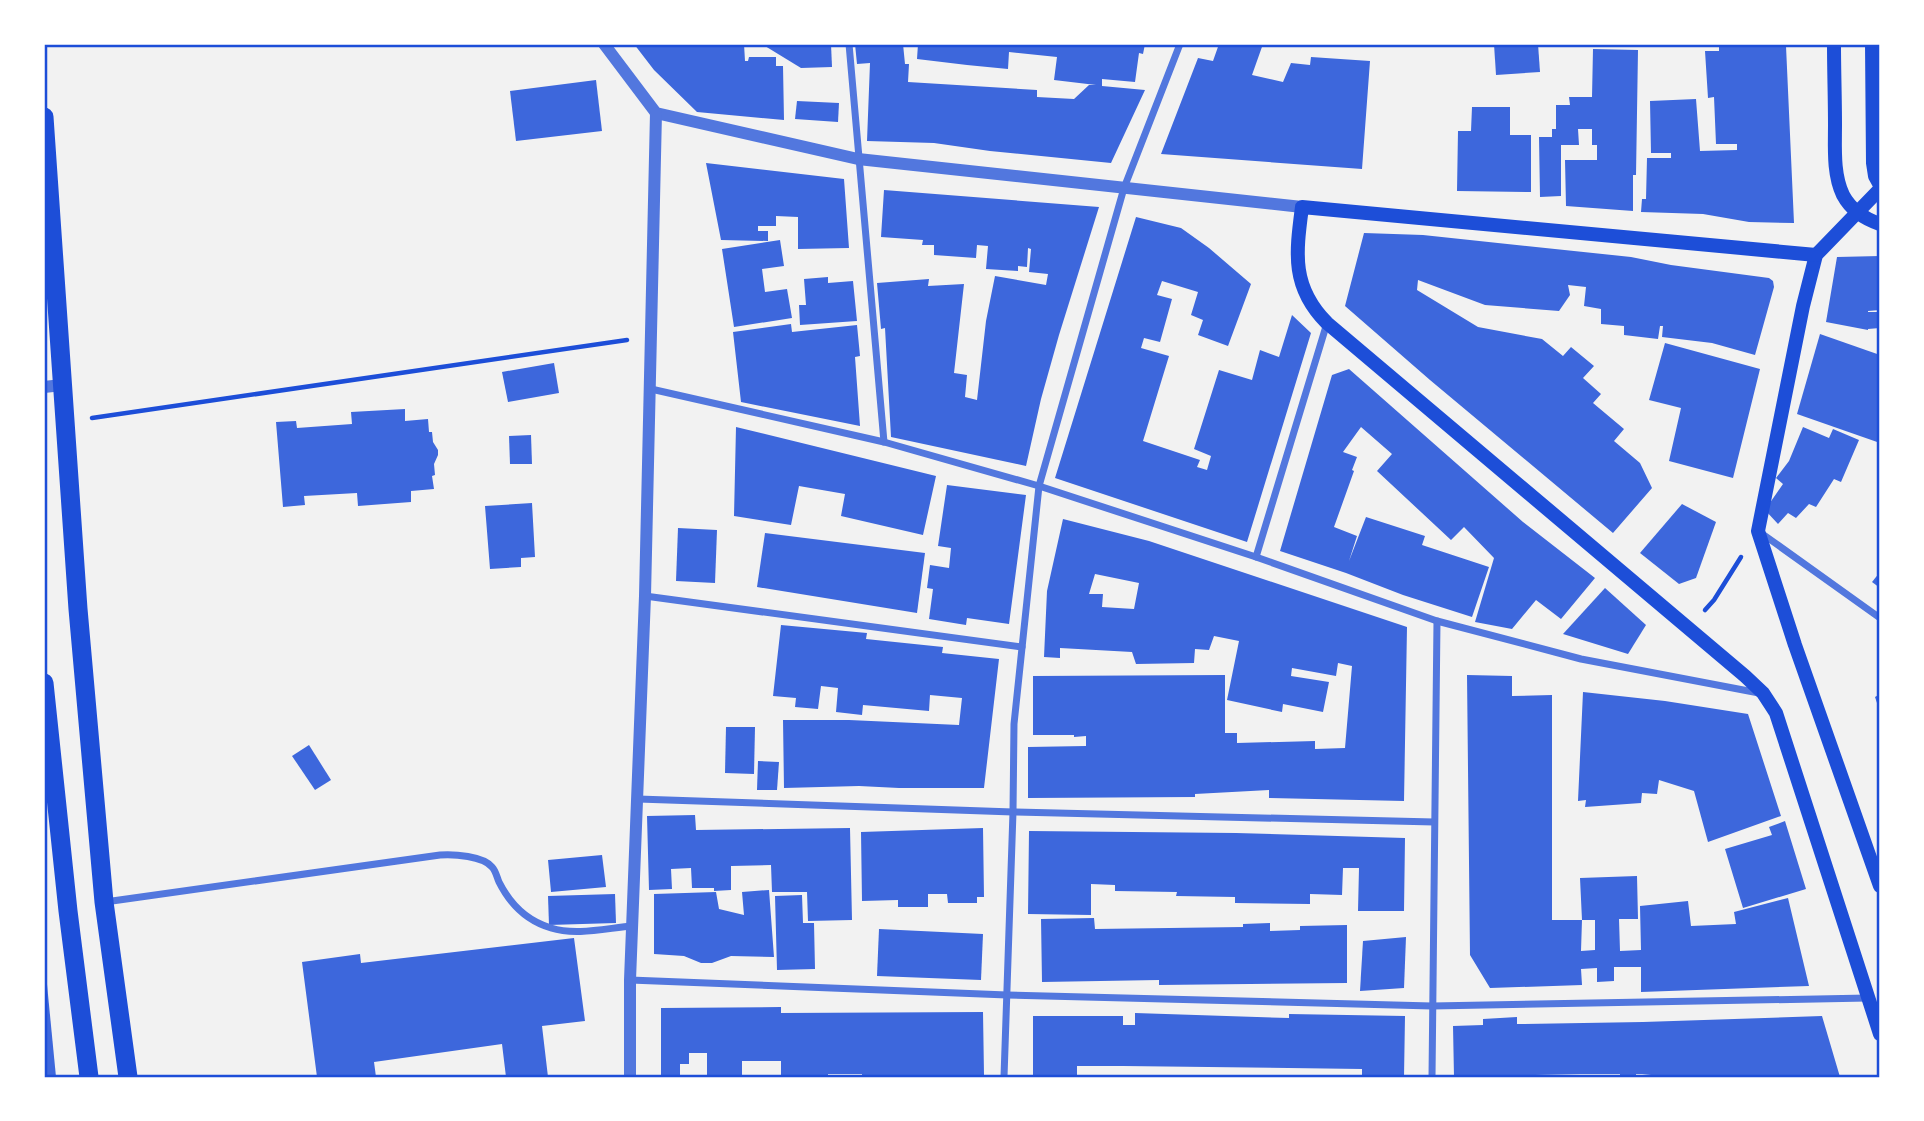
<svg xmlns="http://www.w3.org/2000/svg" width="1924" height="1121" font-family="Literata,serif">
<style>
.building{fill:#3d67dc;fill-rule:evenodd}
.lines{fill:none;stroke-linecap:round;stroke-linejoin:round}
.path{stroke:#1d4ed8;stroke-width:4.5}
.minor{stroke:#5277de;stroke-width:7}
.tertiary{stroke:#5277de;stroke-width:12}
.secondary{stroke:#1d4ed8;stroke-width:14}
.trunk{stroke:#1d4ed8;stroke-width:19}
.neatline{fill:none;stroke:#1d4ed8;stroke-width:2.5}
</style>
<rect width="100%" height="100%" fill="#f2f2f2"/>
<g class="building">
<path d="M634,44h60l33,3 1,-3h16l1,17h3l1,-4h27v9h7l1,54 -87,-8 -43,-42z"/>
<path d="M764,44h67l1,23 -31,1 -36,-22z"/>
<path d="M855,44h48l2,20h4l-1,18 129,8v7l37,2 15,-14h7l-42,-5 3,-23 -48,-5 -1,17 -41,-4 -50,-6 1,-15h227l-2,10 -4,-1 -4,29 -33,-3v7l43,4 -34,73 -121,-12 -56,-8 -67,-2 3,-78 -13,1z"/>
<path d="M1219,44h44l-11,31 31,7 8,-19 19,2 1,-8 59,4 -8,108 -201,-15 37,-96 15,3z"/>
<path d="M1494,44h44l2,28 -44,3z"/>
<path d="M1719,44h65v3l2,-1 8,177 -45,-1 -46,-8 -62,-2 1,-13h4l1,-41h24v-5h-20l-1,-52 46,-2 4,52 37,-1v-6h-21l-2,-47 -6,1 -3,-47h14z"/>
<path d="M1593,49l45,1 -2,125h-3v36l-67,-5 -1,-46h32v-15h-5v-16h-14l1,16h-18v51l-21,1 -1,-60h13v-8h4v-24h14l-1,-8h23z"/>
<path d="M596,80l6,51 -86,10 -6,-50z"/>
<path d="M797,101l42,2 -1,19 -43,-3z"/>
<path d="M1472,107h38v28h21v57l-74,-1 1,-60h13z"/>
<path d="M706,163l138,16 5,69 -51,1v-32l-22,-1v10h-18v5h10v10l-47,-1z"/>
<path d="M884,190l215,17 -40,128 -18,64 -15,67 -135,-29 -6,-109 -4,1 -4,-46 52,-4 -1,7 36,-2 -10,89 13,2 -2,22 12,3 9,-79 9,-45 51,9 2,-11 -19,-2 2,-23 -3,-1 -1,19 -9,-1v5l-32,-2 2,-23 -11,-1 -1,13 -42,-3v-10h-12l1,-5 -42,-3z"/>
<path d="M1136,217l45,11 28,20 42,36 -23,62 -30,-11 5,-15 -12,-5 7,-23 -36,-11 -5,14 15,4 -12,43 -16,-4 -3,10 28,8 -26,85 57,19 -3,7 10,3 4,-14 -17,-7 25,-79 33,10 8,-30 19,7 13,-42 19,18 -64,209 -192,-64z"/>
<path d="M1364,233l59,2 208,22 40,8 98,13 4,3 1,6 -19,68 -43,-12 -50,-6 1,-11h-3l-2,13 -34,-4v-9l-23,-2v-15l-17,-3 2,-19 -18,-2 2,10 -11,16 -74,-6 -67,-25 -1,10 61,37 64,12 21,17 8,-9 23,19 -11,12 18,16 -8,9 31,26 -10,12 26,22 12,25 -39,45 -183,-153 -85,-74z"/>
<path d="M780,240l4,26 -22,3 3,23 22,-3 5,29 -58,9 -12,-78z"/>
<path d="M1880,256v54l-12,1v1h12v16l-12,1v1l-42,-8 11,-65z"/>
<path d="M828,277v6l25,-2 4,40 -57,4 -1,-20h7l-2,-26z"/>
<path d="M791,324l1,8 65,-7 3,31 -5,1 5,69 -119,-24 -8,-70z"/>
<path d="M1820,334l60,21v88l-83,-29z"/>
<path d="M1665,343l95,26 -27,109 -64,-17 12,-53 -32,-8z"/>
<path d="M554,363l5,30 -51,9 -6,-30z"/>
<path d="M1349,369l174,153 72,56 -34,41 -25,-19 -24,29 -37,-7 19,-64 -30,-31 -13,13 -74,-69 15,-17 -31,-27 -18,25 14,5 -5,13 2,1 -20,56 23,9 -8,25 17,-44 59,19 -3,9 67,22 -17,50 -69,-22 -57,-22 -66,-22 52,-176z"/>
<path d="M405,409v12l23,-2 1,13h3l1,10 5,8v5l-4,9 1,11 -3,1 2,13 -23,2v11l-53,4 -1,-13 -53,3 1,9 -22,2 -7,-85 20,-1 1,7 55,-4 -1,-12z"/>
<path d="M736,427l200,49 -13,59 -82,-19 4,-22 -46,-8 -8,39 -57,-9z"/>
<path d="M1803,427l26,11 4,-9 26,11 -18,42 -7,-3 -18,28 -7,-3 -13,14 -8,-5 -10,11 -13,-14 18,-26 -7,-6 13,-17z"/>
<path d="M531,435l1,29h-22l-1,-28z"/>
<path d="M947,485l79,10 -17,129 -42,-6 -1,7 -37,-6 4,-30 -6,-1 3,-23 19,3 2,-20 -13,-2z"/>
<path d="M532,503l3,54 -14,1v9l-31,2 -5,-63z"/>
<path d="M1682,504l34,18 -20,56 -17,6 -39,-31z"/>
<path d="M1063,519l86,22 258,86 -3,174 -135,-3v-8l-74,4v3l-167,1v-51l58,-1v-10l-12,1v-2h-41v-59l192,-1v58h12v10l78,-2v8l30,-1 7,-82 -14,-3 -2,13 -44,-8 -1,8 38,6 -6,30 -40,-8 -1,8 -55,-12 12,-59 -25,-5 -5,14 -14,-1 -1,14 -58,1 -4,-12 -72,-4v10l-16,-1 3,-66zM1095,574l44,9 -5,26 -32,-2 1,-13h-14z"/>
<path d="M678,528l39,2 -2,53 -39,-2z"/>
<path d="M765,533l160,20 -8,60 -160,-26z"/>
<path d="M1880,572v16l-8,-6z"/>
<path d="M1605,588l41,37 -18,29 -65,-20z"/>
<path d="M781,625l86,8 -1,6 77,8 -1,6 57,6 -15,129h-85l-40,-2 -75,2 -1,-68h66l110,5 3,-27 -32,-3 -1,16 -66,-6 -1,10 -26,-3 2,-24 -17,-2 -3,23 -23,-2 1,-9 -23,-2z"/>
<path d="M1467,675l45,1v20l40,-1v225h30l-2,-42 57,-2 1,43h-19l1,32 21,-1 -1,-44 48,-5 3,25 45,-2 -2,-12 54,-14 21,88 -168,6v-25h-27v14l-17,1v-14l-16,1 1,16 -92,3 -20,-33zM1582,920h13v30l-14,1z"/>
<path d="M1583,692l82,9 83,13 33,102 -73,26 -14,-51 -35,-11 -2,14 -15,-1 -1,10 -56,4 1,-7 -8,1z"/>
<path d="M1880,694v18l-5,-15z"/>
<path d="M726,727h29l-1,47 -29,-1z"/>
<path d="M309,745l22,35 -16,10 -23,-34z"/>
<path d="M758,761l21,1 -2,28h-20z"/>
<path d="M695,815l1,15 154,-2 2,92 -44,1 -1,-29h-35l-1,-27 -40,1v24l-17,1v-3h-22l-1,-20 -20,1 1,20 -23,1 -2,-74z"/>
<path d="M1785,821l21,68 -63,19 -18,-59 47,-14 -3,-8z"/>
<path d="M983,828l1,69h-7v6h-29l-1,-9h-19v13h-30v-7l-36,1 -1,-69z"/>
<path d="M1029,831l207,2 169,5 -1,73h-46l1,-43h-16l-1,27 -32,-1v10l-75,-1v-6l-59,-1 1,-4 -62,-1v-6l-24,-1v31l-63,-1z"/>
<path d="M602,855l4,32 -55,5 -3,-32z"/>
<path d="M769,890l5,67 -43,-1 -19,7h-11l-17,-7 -30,-2v-60l62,-2 3,17 25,6 -2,-23z"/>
<path d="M615,894l1,29 -67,2 -1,-29z"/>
<path d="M802,895l1,28h11l1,46 -38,1 -2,-74z"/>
<path d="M1094,918l1,11 148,-2v-3l27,-1v8l30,-1v-4l47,-1v58l-188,2v-5l-117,2 -1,-63z"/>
<path d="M879,929l104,5 -2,46 -104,-4z"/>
<path d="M1406,937l-2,51 -44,3 3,-50z"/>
<path d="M574,938l11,83 -43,5 6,51h-42l-4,-33 -128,18 2,15h-59l-15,-115 58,-8 1,9z"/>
<path d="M44,974h2l10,103h-12z"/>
<path d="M781,1007v6l202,-1 1,63 -122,2v-3h-34v3h-47v-16h-39v14h-35v-22h-18v11h-9v13h-19v-69z"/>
<path d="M1135,1013l154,5v-4l116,2 -1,61h-42v-8l-239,-3h-46v11h-44v-61h90v9h12z"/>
<path d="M1822,1016l18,61h-171l-27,-3h-6v3h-16v-3h-40l-126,3 -1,-51 30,-1v-6l34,-2v7h6l120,-2z"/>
</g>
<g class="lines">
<g class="path">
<path d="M92,418l535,-78"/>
<path d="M1705,610l9,-10 27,-43"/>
</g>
<g class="minor">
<path d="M849,44l35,398"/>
<path d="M651,389l233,53 155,44 217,71 181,64 144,38 178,34"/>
<path d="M1761,533l119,85"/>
<path d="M1256,557l71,-234"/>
<path d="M645,596l377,51"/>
<path d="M638,799l375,13 421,10"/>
<path d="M105,902l335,-47c14,-1 43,1 52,12 4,4 5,11 7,15 11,22 28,39 52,46 25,8 56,0 82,-2"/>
<path d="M630,980l377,15 425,11 436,-8"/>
<path d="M1004,1077l9,-265 1,-88 25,-238 85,-298 56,-144"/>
<path d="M1432,1077l5,-456"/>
</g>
<g class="tertiary">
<path d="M604,44l52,69 202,46 444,48"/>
<path d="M44,387l18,-2"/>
<path d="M630,1077v-97l15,-384 11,-483"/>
</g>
<g class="secondary">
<path d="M1834,44c0,27 1,54 1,81 0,23 -2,49 8,70 8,15 22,24 37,29"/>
<path d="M1872,44l1,119 2,13 5,9"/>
<path d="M1880,189l-64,66 -13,51 -45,225 37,114 85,241"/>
<path d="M1816,255l-514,-48c-6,46 -11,80 25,116l418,353 18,17 13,20 104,321"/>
</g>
<g class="trunk">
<path d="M44,117l34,492 26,293 24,175"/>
<path d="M44,683l24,228 21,166"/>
</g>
</g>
<rect width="1924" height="1121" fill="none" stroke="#ffffff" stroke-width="91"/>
<rect x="46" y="46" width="1832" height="1030" class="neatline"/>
</svg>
